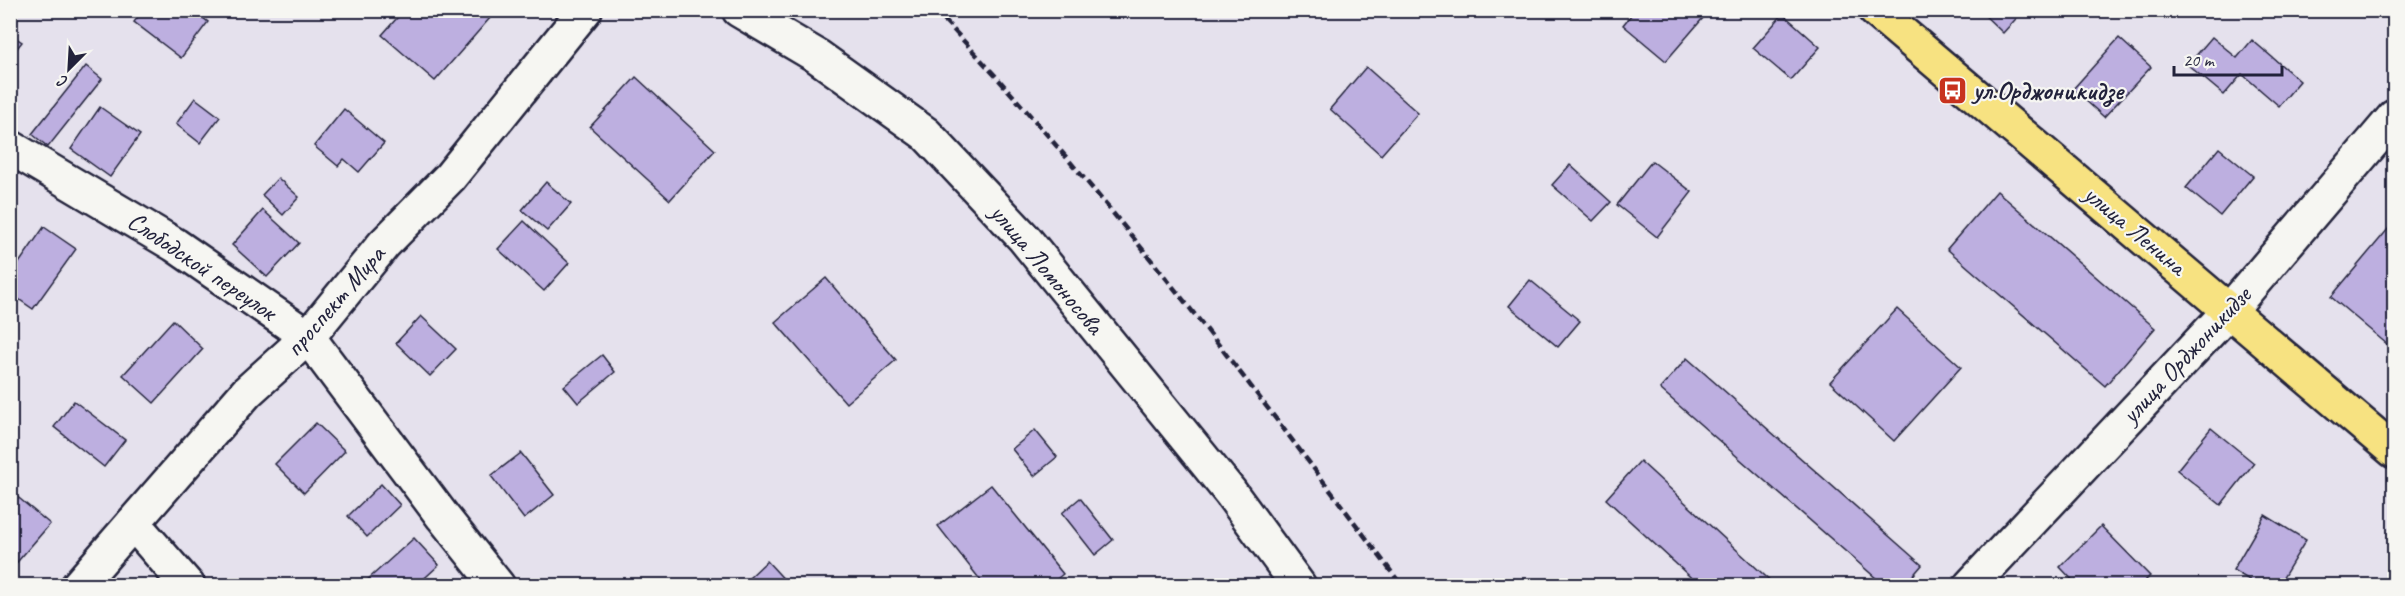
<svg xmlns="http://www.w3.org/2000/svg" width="2405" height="596" font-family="Caveat,sans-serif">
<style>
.building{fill:#bdafe0;stroke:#22223b;stroke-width:1.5}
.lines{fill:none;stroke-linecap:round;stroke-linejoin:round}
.minor-casing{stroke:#22223b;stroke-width:38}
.major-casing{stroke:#22223b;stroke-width:38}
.minor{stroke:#f6f6f2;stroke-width:33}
.major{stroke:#f7e281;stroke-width:33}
.rail{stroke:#22223b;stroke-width:4.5;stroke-dasharray:9 4.5;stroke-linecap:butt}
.labels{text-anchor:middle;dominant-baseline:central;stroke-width:4.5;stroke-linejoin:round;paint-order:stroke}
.poi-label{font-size:26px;font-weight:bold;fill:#22223b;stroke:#f6f6f2;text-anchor:start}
.street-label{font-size:26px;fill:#22223b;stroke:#f6f6f2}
</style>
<rect width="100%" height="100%" fill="#e5e1ed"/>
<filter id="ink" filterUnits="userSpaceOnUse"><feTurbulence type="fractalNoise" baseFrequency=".0167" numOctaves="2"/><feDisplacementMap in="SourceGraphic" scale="12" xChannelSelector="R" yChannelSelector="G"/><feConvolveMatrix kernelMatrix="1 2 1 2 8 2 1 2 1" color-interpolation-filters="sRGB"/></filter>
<g filter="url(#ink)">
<g class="building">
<path d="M143,10h50l15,12 -27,36 -47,-36z"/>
<path d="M404,10h93l-62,71 -53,-46z"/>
<path d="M1635,10h59l9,8 -37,43 -43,-36z"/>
<path d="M1979,10h45l-21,23z"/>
<path d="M1783,14l37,33 -29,33 -38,-32z"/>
<path d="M10,34l12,8 -12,15z"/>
<path d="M2212,37l25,21 15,-18 48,41 -21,25 -37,-32 -18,21 -36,-30z"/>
<path d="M2119,38l32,29 -47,50 -31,-28z"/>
<path d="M86,66l16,13 -54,68 -16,-13z"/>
<path d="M1366,67l52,46 -37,42 -51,-46z"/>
<path d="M636,77l79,73 -45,50 -80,-73z"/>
<path d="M195,98l25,19 -20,26 -24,-19z"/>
<path d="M100,107l40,28 -30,42 -39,-28z"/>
<path d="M344,109l40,34 -25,29 -15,-13 -6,7 -24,-20z"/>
<path d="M2219,148l34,28 -33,40 -34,-28z"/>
<path d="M1652,161l40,31 -35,45 -40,-32z"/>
<path d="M1570,165l41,37 -18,19 -41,-36z"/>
<path d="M278,178l21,19 -16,18 -21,-20z"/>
<path d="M546,182l25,22 -24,27 -25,-21z"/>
<path d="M1997,191l158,137 -50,58 -158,-137z"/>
<path d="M263,210l36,33 -32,34 -35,-32z"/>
<path d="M524,221l45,42 -25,28 -46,-42z"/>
<path d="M2394,222v128l-63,-53z"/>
<path d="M44,227l32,22 -43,60 -23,-16v-17z"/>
<path d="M826,278l70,82 -50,43 -71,-81z"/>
<path d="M1530,280l50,41 -22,26 -49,-41z"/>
<path d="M1897,309l64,58 -67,74 -64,-59z"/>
<path d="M421,316l35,33 -26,27 -34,-33z"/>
<path d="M173,320l30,29 -49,54 -31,-28z"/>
<path d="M602,355l13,17 -37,31 -14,-17z"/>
<path d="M1687,358l235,207 -18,21h-19l-225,-197z"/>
<path d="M74,401l51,39 -21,27 -50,-40z"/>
<path d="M316,423l29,28 -41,42 -29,-29z"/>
<path d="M2211,428l43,35 -33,42 -44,-35z"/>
<path d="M1035,430l22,27 -23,19 -22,-27z"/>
<path d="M521,453l33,42 -30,24 -33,-43z"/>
<path d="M1640,461l136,125h-76l-94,-87z"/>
<path d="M381,484l19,21 -33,32 -19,-21z"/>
<path d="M991,485l72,89 -15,12h-63l-47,-60z"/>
<path d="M14,494l36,30 -38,44 -2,-70z"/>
<path d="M1080,498l33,42 -18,15 -33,-42z"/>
<path d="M2265,515l41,25 -28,46h-19l-26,-16z"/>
<path d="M2101,526l49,50 -10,10h-62l-18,-19z"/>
<path d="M414,538l25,27 -23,21h-48l-3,-4z"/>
<path d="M767,561l23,25h-34l-7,-8z"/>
</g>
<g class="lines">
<defs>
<g id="minor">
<path d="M739,10l78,46 109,78 98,104 206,254 69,94"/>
<path d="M10,147l165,98 133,92 135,180 55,69"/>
<path d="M133,523l55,63"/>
<path d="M78,586l169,-194 61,-55 76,-93 66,-67 135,-167"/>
<path d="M1970,586l260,-276 164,-193"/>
</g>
<path id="major" d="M1875,10l519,441"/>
</defs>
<use href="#minor" class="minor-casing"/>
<use href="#major" class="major-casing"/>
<use href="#minor" class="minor"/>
<use href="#major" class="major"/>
<path class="rail" d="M935,10c169,180 319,378 467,576"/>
</g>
</g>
<defs>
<symbol id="bus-square" viewBox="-11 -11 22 22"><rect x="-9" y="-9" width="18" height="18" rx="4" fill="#c8321e" stroke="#f6f6f2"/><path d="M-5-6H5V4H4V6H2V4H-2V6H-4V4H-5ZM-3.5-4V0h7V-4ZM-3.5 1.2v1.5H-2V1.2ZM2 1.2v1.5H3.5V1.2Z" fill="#fff"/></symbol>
</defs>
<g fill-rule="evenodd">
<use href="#bus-square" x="1936" y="74" width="33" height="33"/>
</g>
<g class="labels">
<g class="poi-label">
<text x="1973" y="90">ул.Орджоникидзе</text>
</g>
<g class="street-label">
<text transform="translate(2135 230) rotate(40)">улица Ленина</text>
<text transform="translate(202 266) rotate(34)">Слободской переулок</text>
<text transform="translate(1047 269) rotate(50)">улица Ломоносова</text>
<text transform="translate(335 301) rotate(-49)">проспект Мира</text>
<text transform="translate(2186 355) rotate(-47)">улица Орджоникидзе</text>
</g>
</g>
<rect width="2405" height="596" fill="none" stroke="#f6f6f2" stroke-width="36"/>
<rect x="18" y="18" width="2369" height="560" fill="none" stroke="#22223b" stroke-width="2" filter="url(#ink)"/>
<g transform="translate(69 69) rotate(204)" stroke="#f6f6f2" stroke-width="4.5" paint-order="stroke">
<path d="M0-4.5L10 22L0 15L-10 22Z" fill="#22223b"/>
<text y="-9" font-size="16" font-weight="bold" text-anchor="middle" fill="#22223b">С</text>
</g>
<path d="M2174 66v9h108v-9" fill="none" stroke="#22223b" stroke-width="3"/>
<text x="2183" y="66" font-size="18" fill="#22223b" stroke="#f6f6f2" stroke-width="4.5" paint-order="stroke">20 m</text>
</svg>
